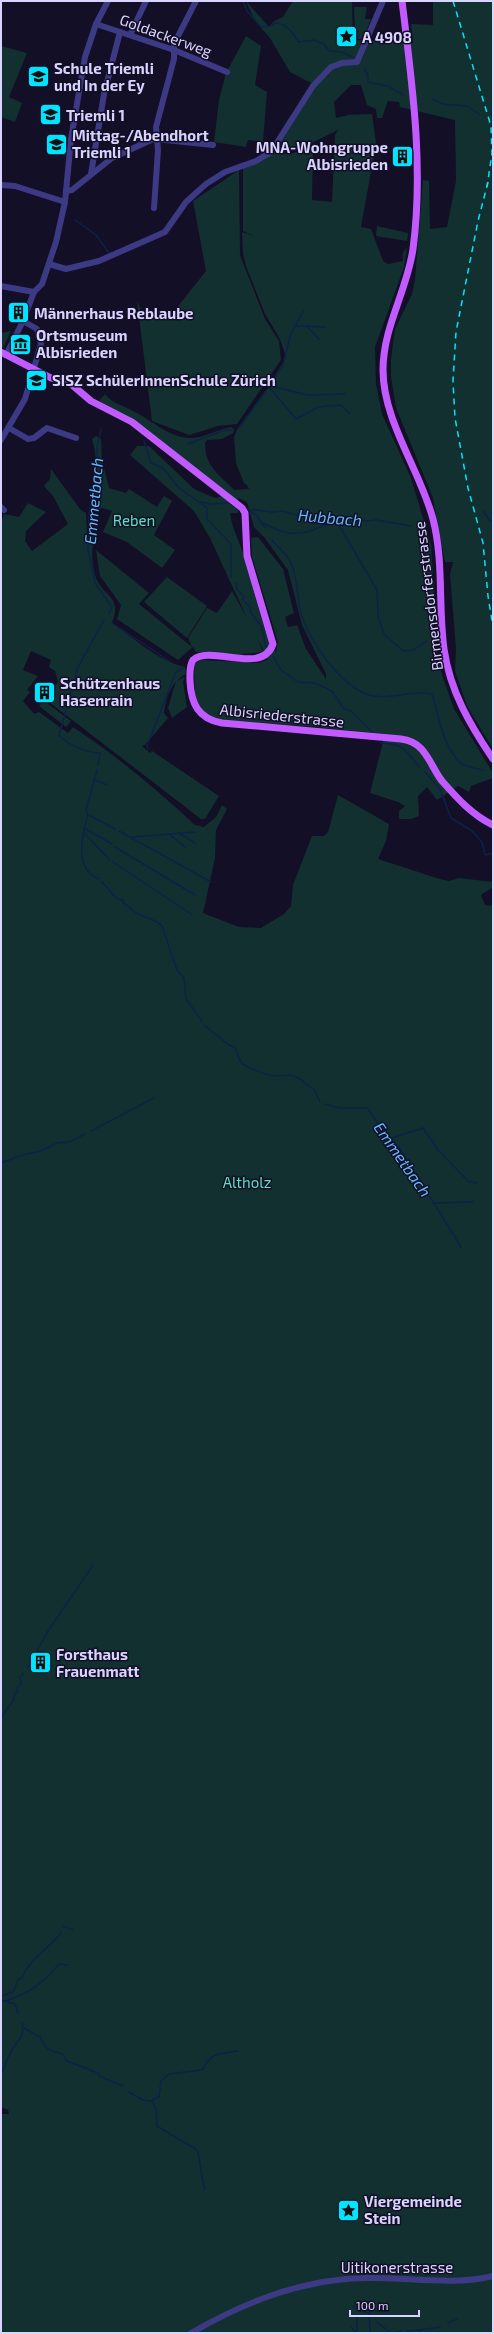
<svg xmlns="http://www.w3.org/2000/svg" width="494" height="2334" font-family="'Exo 2',sans-serif">
<style>
.green{fill:#12302f;fill-rule:evenodd}
.lines{fill:none;stroke-linecap:round;stroke-linejoin:round}
.stream{stroke:#0c2248;stroke-width:1.5}
.minor{stroke:#3d3a85;stroke-width:6}
.major{stroke:#c25bff;stroke-width:7}
.rail{stroke:#00e5ff;stroke-width:1.5;stroke-dasharray:6 5;stroke-linecap:butt}
.labels{text-anchor:middle;dominant-baseline:central;stroke-width:3;stroke-linejoin:round;paint-order:stroke}
.street-label{font-size:15px;fill:#d9d4ff;stroke:#130f26}
.poi-label{font-size:15px;font-weight:bold;fill:#d9d4ff;stroke:#130f26;text-anchor:start}
.park-label{font-size:15px;fill:#5fe0c0;stroke:#130f26}
.water-label{font-size:16px;font-style:italic;fill:#62b6ff;stroke:#130f26}
</style>
<rect width="100%" height="100%" fill="#130f26"/>
<g class="green">
<path d="M246,1l23,26 5,-6 9,-4 10,-16h59l1,39 60,3 -2,-19 22,1v-24h60v748l-26,-43 -12,-35 1,-22 -6,-75 3,-12h-8l-12,-64 -37,-90 -5,-31v-18l4,-30 17,-35 3,-14 8,-100 6,1 1,48 17,-2 9,-46 -1,-61 -55,-13 -1,-5 -11,-1 -6,17h-5l-1,-9 -9,-4 -6,-20h-10l-17,17 2,16 12,-3 24,-1 4,30 -15,83 10,2 12,32 5,3 15,-3v-8l4,-6 -3,20 -29,80 1,37 6,30 29,64 20,67 3,48v18l-4,17 5,13 7,34 12,34 39,64v5l-22,8 -2,6 -11,-6 -21,14 -10,-13 -9,9 1,20 -8,3h-12v-8l6,-5 -7,-4 -28,-9 15,-59 -78,-8 -88,-6 -15,-7 -9,-14 -1,-35 7,-4 58,3 9,-4 -10,-19 5,12 -30,3 -37,-3 -3,-5 -15,13 -61,-41 4,-14 -21,-29 -4,-26 53,43 -10,11 53,43 -4,-9 19,-30 10,5 15,-22 15,27 -37,-80 -16,-27 -64,-56 7,-9h12l45,43 21,9 15,-4 -131,-93 6,-7c8,10 16,10 26,16 20,9 38,29 62,28 13,-1 25,-9 39,-11l2,3 -1,3 -11,6 -15,1 -2,3c0,24 14,31 29,47l15,-1 -2,-4 -3,-2 -8,-20 -2,-26 4,-9 29,-39 19,-32 -6,-18 -15,-25 -19,-48 -3,-12 -1,-22 12,4 -11,-5v-65l29,-12h19l22,-8 -1,54 20,2 3,-67 3,-5 -41,20 -24,4 40,-70 -23,-12 -20,-34 -15,-17zM238,498l9,4 7,25 10,10 24,33 14,55 24,49v5l-20,-30 -9,-24 -9,2 -3,-10 9,-4 -11,-44 -25,-32 -7,1 1,19 26,85 -2,10c-16,-23 -22,-68 -32,-96 -4,-14 -12,-27 -14,-43h8z"/>
<path d="M354,7h13l-2,12h6l-8,20h-8z"/>
<path d="M246,36l15,10 -6,39 12,7 -4,50 -15,-2 -2,7 -32,-5 5,-42 7,-27z"/>
<path d="M1,46l26,7 -18,44 13,6 -7,19 -14,-5z"/>
<path d="M239,170l1,85 25,64 14,22 2,19 -44,64 -19,2 -29,9 -37,-14 -15,-120 7,15 31,-6 31,-39 -13,-70z"/>
<path d="M377,226l31,7 -1,8 -31,-5z"/>
<path d="M11,331l-8,17 -2,-1v-14z"/>
<path d="M96,436l5,3 1,21 7,28 17,5 3,-4 28,18 7,-11 8,5 -18,34 21,15 -13,18 -35,-26 -24,-10 9,-21 -10,-3 -12,6c6,-29 10,-46 2,-75z"/>
<path d="M51,469l29,40 6,4 1,22 7,-1c-2,14 -3,27 1,41 7,23 28,19 17,48 23,16 46,38 73,44l1,7c-15,8 -20,23 -22,39l4,5 -23,27 -3,1 8,7 2,-2 67,45 -14,23h-4l-156,-120 13,-17 -3,-11 -6,-4 2,-7 -20,-9 -8,19 15,6 -11,14 3,2 -7,9 11,13 5,-2 29,21 5,-6c44,29 83,62 122,98l9,2 12,-10 6,-12 5,4 -11,21 -1,28 -12,55 36,14 22,1 23,-14 7,-8 2,-21 19,-49h12l4,-4 10,-37 51,29 -3,17 -8,18 62,20 9,2 10,-3 34,4v5l-12,8 4,10 8,1v1427h-492v-219h8l-1,-4 -7,-3v-1584l3,-9 15,3 9,-14 18,9 -20,19 -1,10 7,10 36,-27 -15,-28 -9,-10 6,-7z"/>
<path d="M167,577l40,29 -20,32 -43,-36z"/>
<path d="M185,677l-2,5 4,25 -15,11 -4,-10 8,-27z"/>
<path d="M44,701l27,20 -5,6 -27,-21z"/>
</g>
<g class="lines">
<g class="stream">
<path d="M243,1l4,10 14,16 10,-1 4,-3c12,0 17,10 24,19l15,-2 10,4 5,7 12,1 12,5"/>
<path d="M364,69l4,6v7l20,4 15,9"/>
<path d="M432,99l11,5 24,2 12,8"/>
<path d="M75,220l21,15 13,18"/>
<path d="M297,326l28,1"/>
<path d="M307,326l12,13"/>
<path d="M270,386l38,9 37,-1"/>
<path d="M269,387l14,-22 8,-32 13,-23"/>
<path d="M268,389l1,-2 27,32 22,-12 23,-2 9,9"/>
<path d="M239,428l26,-36"/>
<path d="M101,429l-4,18v31l-8,35 -1,36 7,34 17,24 -3,7"/>
<path d="M144,441l7,22 12,5 16,20 28,20v11l24,25v33"/>
<path d="M188,444l34,-13 12,-2"/>
<path d="M201,502l11,2 17,-1 9,7"/>
<path d="M248,509l25,3 9,-1 26,7 37,-1 22,4 9,-1 35,6"/>
<path d="M249,510l8,6 8,12"/>
<path d="M483,511l7,10 3,-1"/>
<path d="M259,521c18,10 34,17 54,9 8,-3 16,-7 24,-8l40,68 1,25 6,19 19,17 10,-1 14,-9"/>
<path d="M272,540c5,7 14,13 18,21 9,17 6,38 12,56 10,27 39,69 67,78 19,6 44,-6 63,-1 6,20 10,47 24,64 6,9 18,10 28,12"/>
<path d="M236,583l1,6 7,8 -2,2 9,9 -1,3 12,17 4,20"/>
<path d="M112,623l57,38"/>
<path d="M273,656l8,14 17,12 17,1 17,8 12,18 7,2 23,23"/>
<path d="M380,743c24,1 25,6 39,24"/>
<path d="M148,749l-1,-3 29,-74 7,-4"/>
<path d="M98,765l2,-12c-17,-1 -28,-7 -41,-17l19,-69 26,-47"/>
<path d="M97,770l-11,40 2,5c-6,19 -15,54 11,64"/>
<path d="M424,771l16,18 11,29 21,13 10,11 3,13 8,-2"/>
<path d="M94,780l13,5"/>
<path d="M89,815l26,14"/>
<path d="M84,828l28,16"/>
<path d="M119,831l92,51"/>
<path d="M179,833l16,10"/>
<path d="M85,834l25,26"/>
<path d="M169,834l16,13"/>
<path d="M132,837l63,-5"/>
<path d="M115,847l80,48"/>
<path d="M113,862l78,52"/>
<path d="M102,882l15,17 6,1 1,4c6,2 7,6 13,9 8,5 19,6 25,13l15,44 7,8 2,21 16,22"/>
<path d="M204,1025l25,20 6,2c2,5 3,11 6,15 4,6 27,13 34,14 6,0 13,-2 19,0 9,3 12,10 20,13l6,13"/>
<path d="M324,1104l15,4h28l18,25 14,14 62,100"/>
<path d="M91,1131l63,-33"/>
<path d="M392,1138l31,-10 15,22 31,32 8,1"/>
<path d="M1,1163l21,-8 19,-4 16,-8 12,-1 16,-8"/>
<path d="M434,1203l39,-1"/>
<path d="M28,1667l20,-36 45,-66"/>
<path d="M1,1718l13,-19v-4l4,-3 -1,-4 4,-4 -1,-7 4,-4"/>
<path d="M63,1926l10,4"/>
<path d="M1,1996l12,-4 5,-12 4,-2c7,-19 28,-30 39,-45"/>
<path d="M1,2000l14,4 3,9"/>
<path d="M6,2001c24,-8 37,-18 53,-37l9,1"/>
<path d="M24,2028l16,9c5,13 10,14 23,17l4,7 31,12 1,3 24,10"/>
<path d="M1,2074c4,-6 5,-14 9,-20 5,-12 16,-17 12,-31"/>
<path d="M129,2092l14,8 9,1 4,8 1,17 40,24c5,14 3,27 8,39"/>
<path d="M152,2100l7,-3 2,-16 8,-7 33,-4c11,-19 16,-16 36,-19"/>
<path d="M352,2306l18,8"/>
<path d="M369,2307l1,26"/>
<path d="M369,2311l11,-3"/>
<path d="M377,2322l14,11"/>
<path d="M448,2323l9,-4"/>
<path d="M351,2327l5,6"/>
<path d="M407,2331l13,-1"/>
<path d="M357,2333v-16"/>
<path d="M394,2333l8,-2"/>
<path d="M420,2333v-3l20,-3"/>
</g>
<g class="minor">
<path d="M96,24l78,26 53,22"/>
<path d="M130,35l16,-34"/>
<path d="M91,174l13,-80 16,-62"/>
<path d="M1,185l14,1 50,16"/>
<path d="M66,191l6,-1 40,-32 39,-18 5,-1 57,6"/>
<path d="M154,208l4,-58 -2,-23 18,-68v-15l22,-43"/>
<path d="M49,264l17,5 33,-8 66,-29 21,-30 20,-18 19,-12 31,-11 15,-9 42,-66 18,-19 11,-4 15,-1 26,-61"/>
<path d="M1,286l33,6"/>
<path d="M34,292l8,-8 14,-42 9,-40 6,-63 14,-82 11,-33 12,-23"/>
<path d="M6,355l17,-34 11,-29"/>
<path d="M9,428l19,11 6,-1 13,-10 29,10"/>
<path d="M1,440l24,-41 16,-55 -4,-15 -14,-8"/>
<path d="M1,507l3,3"/>
<path d="M191,2333c54,-31 111,-54 175,-55 41,-1 87,8 127,-2"/>
</g>
<g class="major">
<path d="M402,1c10,82 22,165 11,248 -6,42 -30,78 -30,121 0,51 37,100 50,149 11,43 5,86 11,130 6,42 26,76 49,110"/>
<path d="M1,352l50,26 20,6 20,17 41,21 110,86 3,5 2,43 26,88c-11,32 -62,0 -80,16 -4,6 -3,14 -3,21 1,22 8,38 32,42l179,16c25,3 28,25 41,42 15,17 30,34 51,44"/>
</g>
<g class="rail">
<path d="M453,1l38,125 1,27 -5,34"/>
<path d="M488,182l-10,39 -22,111 -3,49 2,37 13,70 15,55 5,53 5,31"/>
</g>
</g>
<defs>
<symbol id="sight-square" viewBox="-11 -11 22 22"><rect x="-9" y="-9" width="18" height="18" rx="4" fill="#00e5ff" stroke="#130f26"/><path d="M0-6L1.8-2.2L6-1.7L2.9 1.2L3.7 5.4L0 3.3L-3.7 5.4L-2.9 1.2L-6-1.7L-1.8-2.2Z" fill="#111"/></symbol>
<symbol id="school-square" viewBox="-11 -11 22 22"><rect x="-9" y="-9" width="18" height="18" rx="4" fill="#00e5ff" stroke="#130f26"/><path d="M0-5L7-2L0 1L-7-2ZM-4 1L0 2.5L4 1V4Q0 6-4 4Z" fill="#111"/></symbol>
<symbol id="building-square" viewBox="-11 -11 22 22"><rect x="-9" y="-9" width="18" height="18" rx="4" fill="#00e5ff" stroke="#130f26"/><path d="M-4-6H4V6H1V3H-1V6H-4ZM-2.5-4.3h1.7v1.8h-1.7ZM.8-4.3h1.7v1.8H.8ZM-2.5-1h1.7V.8h-1.7ZM.8-1h1.7V.8H.8Z" fill="#111"/></symbol>
<symbol id="museum-square" viewBox="-11 -11 22 22"><rect x="-9" y="-9" width="18" height="18" rx="4" fill="#00e5ff" stroke="#130f26"/><path d="M0-6L6-3V-2H-6V-3ZM-5-1h2V3h-2ZM-1-1h2V3h-2ZM3-1h2V3H3ZM-6 4H6V6H-6Z" fill="#111"/></symbol>
</defs>
<g fill-rule="evenodd">
<use href="#sight-square" x="334" y="24" width="25" height="25"/>
<use href="#school-square" x="26" y="64" width="25" height="25"/>
<use href="#school-square" x="38" y="102" width="25" height="25"/>
<use href="#school-square" x="44" y="132" width="25" height="25"/>
<use href="#building-square" x="390" y="144" width="25" height="25"/>
<use href="#building-square" x="6" y="300" width="25" height="25"/>
<use href="#museum-square" x="8" y="332" width="25" height="25"/>
<use href="#school-square" x="24" y="368" width="25" height="25"/>
<use href="#building-square" x="32" y="680" width="25" height="25"/>
<use href="#building-square" x="28" y="1650" width="25" height="25"/>
<use href="#sight-square" x="336" y="2198" width="25" height="25"/>
</g>
<g class="labels">
<g class="street-label">
<text transform="translate(166 35) rotate(20)">Goldackerweg</text>
<text transform="translate(428 596) rotate(-97)">Birmensdorferstrasse</text>
<text transform="translate(282 715) rotate(6)">Albisriederstrasse</text>
<text x="397" y="2267">Uitikonerstrasse</text>
</g>
<g class="poi-label">
<text x="362" y="37">A 4908</text>
<text x="54" y="68">Schule Triemli<tspan x="54" dy="17">und In der Ey</tspan></text>
<text x="66" y="115">Triemli 1</text>
<text x="72" y="135">Mittag-/Abendhort<tspan x="72" dy="17">Triemli 1</tspan></text>
<text x="388" y="147" text-anchor="end">MNA-Wohngruppe<tspan x="388" dy="17">Albisrieden</tspan></text>
<text x="34" y="313">Männerhaus Reblaube</text>
<text x="36" y="335">Ortsmuseum<tspan x="36" dy="17">Albisrieden</tspan></text>
<text x="52" y="380">SISZ SchülerInnenSchule Zürich</text>
<text x="60" y="683">Schützenhaus<tspan x="60" dy="17">Hasenrain</tspan></text>
<text x="56" y="1654">Forsthaus<tspan x="56" dy="17">Frauenmatt</tspan></text>
<text x="364" y="2201">Viergemeinde<tspan x="364" dy="17">Stein</tspan></text>
</g>
<g class="park-label">
<text x="134" y="520">Reben</text>
<text x="247" y="1182">Altholz</text>
</g>
<g class="water-label">
<text transform="translate(93 501) rotate(-85)">Emmetbach</text>
<text transform="translate(330 517) rotate(5)">Hubbach</text>
<text transform="translate(403 1159) rotate(55)">Emmetbach</text>
</g>
</g>
<rect width="494" height="2334" fill="none" stroke="#d9d4ff" stroke-width="4"/>
<path d="M350 2310v6h69v-6" fill="none" stroke="#d9d4ff" stroke-width="2"/>
<text x="356" y="2310" font-size="12" fill="#d9d4ff" stroke="#130f26" stroke-width="3" paint-order="stroke">100 m</text>
</svg>
